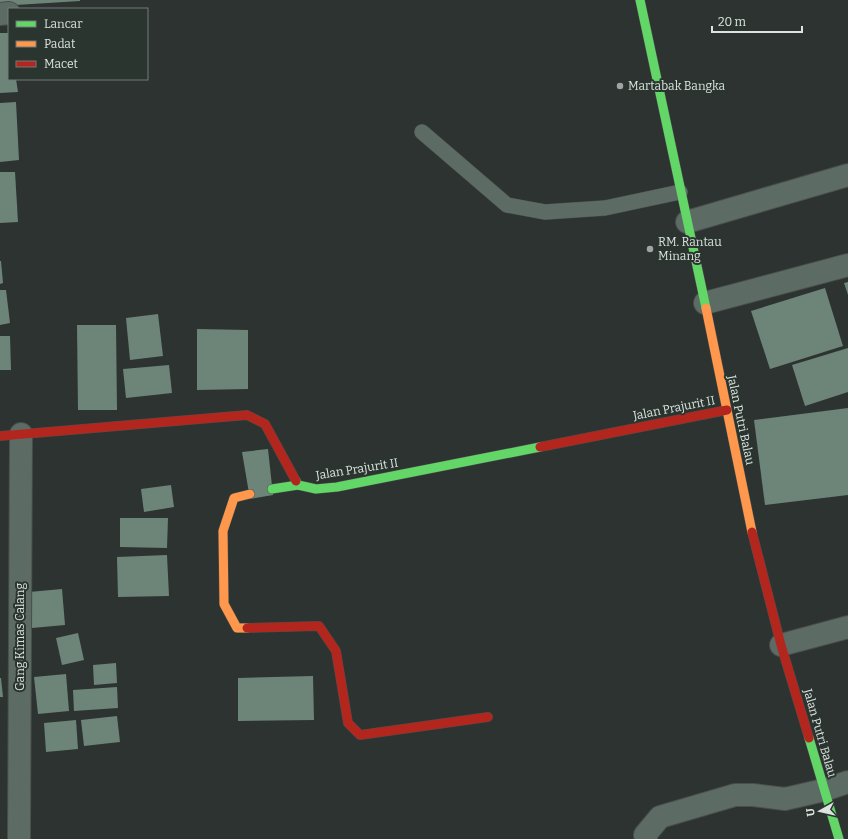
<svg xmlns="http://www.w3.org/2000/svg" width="848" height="839" font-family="Bitter,serif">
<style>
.building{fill:#6d8479}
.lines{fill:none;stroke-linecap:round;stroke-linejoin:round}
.lane-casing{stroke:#4a4e4c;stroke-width:16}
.street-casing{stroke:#4a4e4c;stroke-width:24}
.fast-casing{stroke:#4a4e4c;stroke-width:10}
.slow-casing{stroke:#4a4e4c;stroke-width:10}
.jam-casing{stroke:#4a4e4c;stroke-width:10}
.lane{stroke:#5d6b65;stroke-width:15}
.street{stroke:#5d6b65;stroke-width:22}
.fast{stroke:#63d668;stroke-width:9}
.slow{stroke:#ff974d;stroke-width:9}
.jam{stroke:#b3261e;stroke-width:9}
.poi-dot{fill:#9fa5a2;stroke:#2b3530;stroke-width:1.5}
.labels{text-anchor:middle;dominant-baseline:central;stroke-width:4;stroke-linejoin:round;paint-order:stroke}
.poi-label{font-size:12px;fill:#dde3e0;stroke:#2b3530;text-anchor:start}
.street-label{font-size:12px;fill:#dde3e0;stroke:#2b3530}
</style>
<rect width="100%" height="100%" fill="#2d3330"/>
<g class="building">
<path d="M0,0h80v1l-80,5z"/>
<path d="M0,33h9v46h7l2,13 -18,1z"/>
<path d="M16,102l3,58 -19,2v-59z"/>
<path d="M0,172h15l3,50 -18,1z"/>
<path d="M0,261h1l2,22 -3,1z"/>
<path d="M848,282v13l-4,-12z"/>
<path d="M825,288l18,58 -73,23 -19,-58z"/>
<path d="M0,290h6l4,33 -10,2z"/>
<path d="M158,314l5,42 -33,4 -4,-42z"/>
<path d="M77,325h39l1,85h-39z"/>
<path d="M197,329l51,1v59l-51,1z"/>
<path d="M0,336h10l1,34h-11z"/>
<path d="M848,348v44l-43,14 -13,-41z"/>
<path d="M169,365l3,28 -46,5 -3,-29z"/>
<path d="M848,408v87l-83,10 -11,-85z"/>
<path d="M268,449l5,46 -23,4 -8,-47z"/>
<path d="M171,485l3,22 -30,5 -3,-23z"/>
<path d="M120,518h48l-1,30 -47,-1z"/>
<path d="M167,555l2,41 -51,1 -1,-40z"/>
<path d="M62,589l3,36 -33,3 -3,-36z"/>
<path d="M78,633l6,27 -22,5 -6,-27z"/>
<path d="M116,663l1,20 -23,2 -1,-20z"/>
<path d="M66,674l3,37 -31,3 -4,-37z"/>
<path d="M313,676l1,44 -76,1v-43z"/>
<path d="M0,678h1l2,19h-3z"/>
<path d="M117,687l1,21 -44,3 -1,-21z"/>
<path d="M117,716l3,26 -36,4 -3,-26z"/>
<path d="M76,720l2,29 -32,3 -2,-29z"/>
</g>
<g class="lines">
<defs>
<path id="lane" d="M422,132l85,73 38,7 60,-4 75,-16"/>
<g id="street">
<path d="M0,14l9,-1"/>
<path d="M687,222l161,-47"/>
<path d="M705,303l143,-38"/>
<path d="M781,645l67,-18"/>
<path d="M19,839l2,-405"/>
<path d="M646,839l-1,-4 15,-18 75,-22h18l32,4 39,-9 24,-8"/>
</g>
<g id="fast">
<path d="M640,0l66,308"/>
<path d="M296,481l2,4 18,4 21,-2 203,-40"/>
<path d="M272,489l26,-4"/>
<path d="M809,738l30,101"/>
</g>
<g id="slow">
<path d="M706,308l46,224"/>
<path d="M247,628h-10l-13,-24 -1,-73 11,-33 16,-4"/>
</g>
<g id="jam">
<path d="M0,436l247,-21 18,9 31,57"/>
<path d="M540,447l187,-37"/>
<path d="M752,532l29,113 28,93"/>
<path d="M247,628l72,-2 17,25 12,72 12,12 128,-18"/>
</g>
</defs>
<use href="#lane" class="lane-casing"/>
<use href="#street" class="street-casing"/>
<use href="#fast" class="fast-casing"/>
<use href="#slow" class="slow-casing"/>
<use href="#jam" class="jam-casing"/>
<use href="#lane" class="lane"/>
<use href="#street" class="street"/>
<use href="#fast" class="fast"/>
<use href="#slow" class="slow"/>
<use href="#jam" class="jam"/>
</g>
<g class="poi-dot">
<circle cx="620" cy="86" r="4"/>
<circle cx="650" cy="249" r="4"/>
</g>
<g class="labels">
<g class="poi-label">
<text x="628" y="86">Martabak Bangka</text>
<text x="658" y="242">RM. Rantau<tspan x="658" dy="14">Minang</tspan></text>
</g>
<g class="street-label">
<text transform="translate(674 408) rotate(-11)">Jalan Prajurit II</text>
<text transform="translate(741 420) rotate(78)">Jalan Putri Balau</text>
<text transform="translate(357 469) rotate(-9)">Jalan Prajurit II</text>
<text transform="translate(20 637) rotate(-90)">Gang Kimas Calang</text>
<text transform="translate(820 733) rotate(74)">Jalan Putri Balau</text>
</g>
</g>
<rect x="8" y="8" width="140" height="72" fill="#2b3530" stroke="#727b76"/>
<rect x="16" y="21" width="20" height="6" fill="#63d668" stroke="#727b76"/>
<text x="44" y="28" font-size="12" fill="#dde3e0">Lancar</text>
<rect x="16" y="41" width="20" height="6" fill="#ff974d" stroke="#727b76"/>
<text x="44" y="48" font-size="12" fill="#dde3e0">Padat</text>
<rect x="16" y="61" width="20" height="6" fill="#b3261e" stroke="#727b76"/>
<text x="44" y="68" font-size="12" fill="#dde3e0">Macet</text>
<g transform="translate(820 811) rotate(262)" stroke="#2b3530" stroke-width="3" paint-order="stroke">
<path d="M0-3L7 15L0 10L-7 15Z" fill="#dde3e0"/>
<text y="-6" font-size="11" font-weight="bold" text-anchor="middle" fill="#dde3e0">U</text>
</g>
<path d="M712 26v6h90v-6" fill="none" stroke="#dde3e0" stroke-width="2"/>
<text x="718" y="26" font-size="12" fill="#dde3e0" stroke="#2b3530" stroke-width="3" paint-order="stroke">20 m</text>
</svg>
